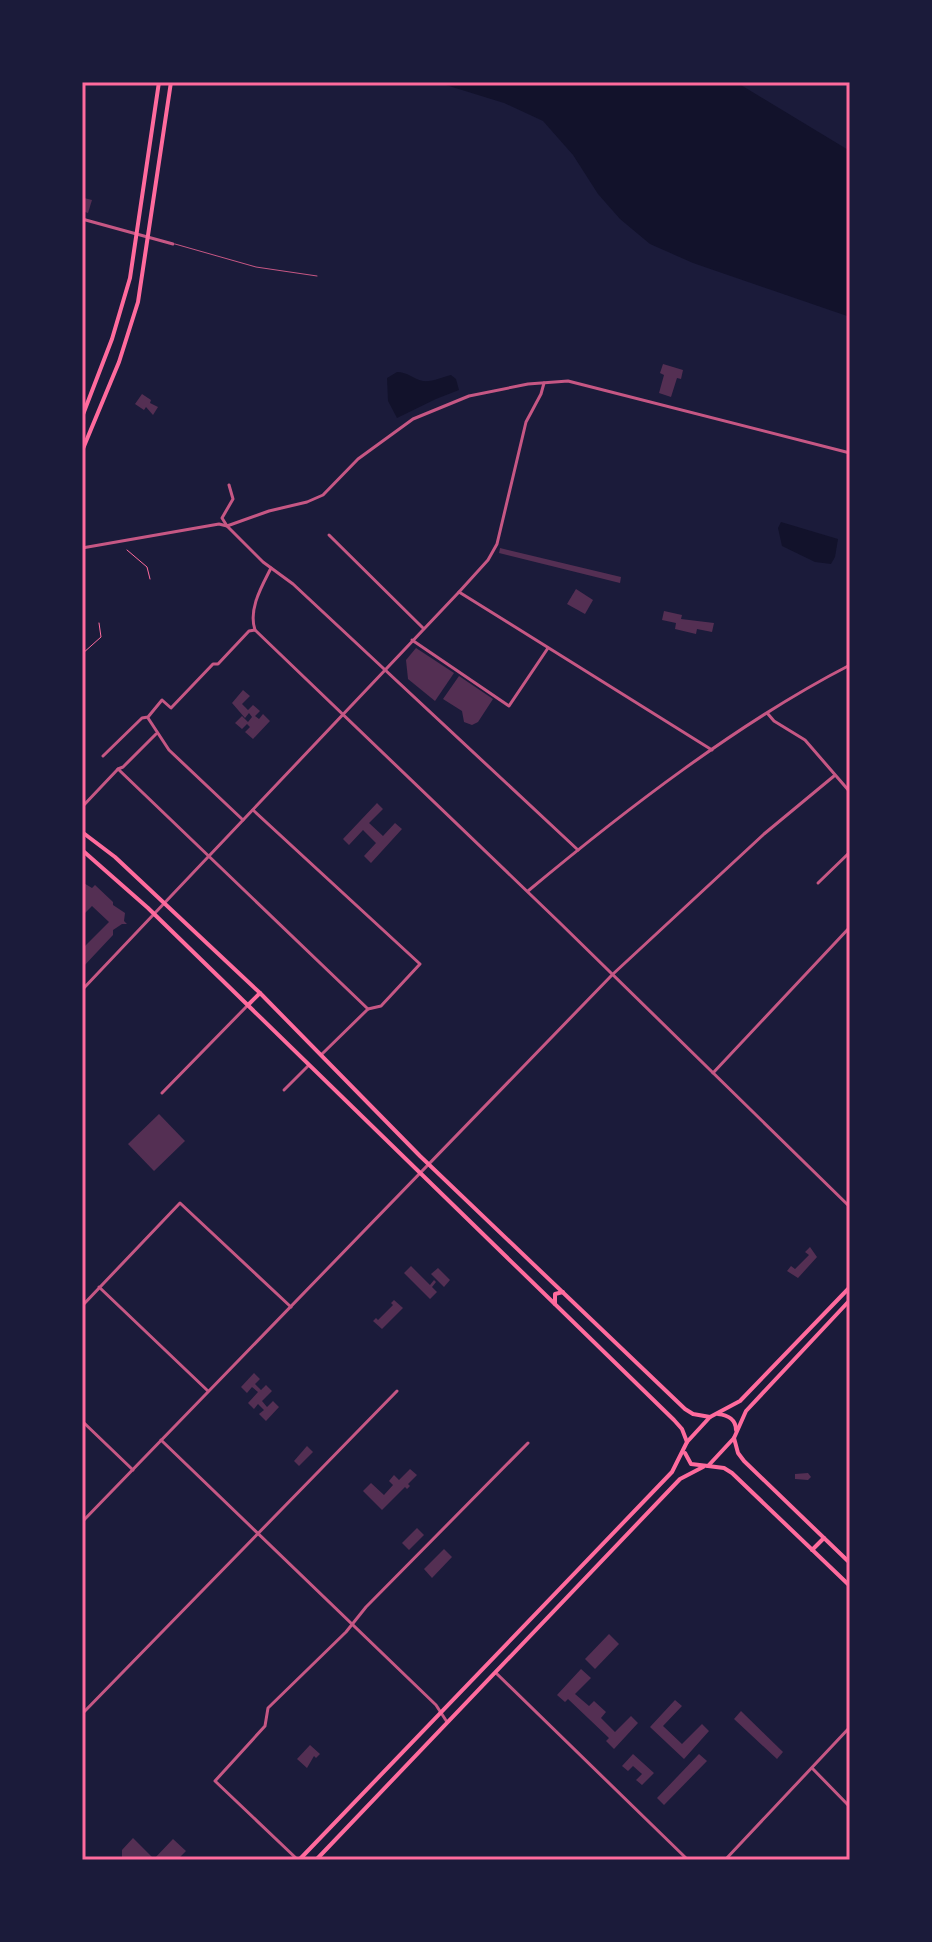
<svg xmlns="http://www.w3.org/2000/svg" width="932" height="1942" font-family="'Golos Text',sans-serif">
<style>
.water{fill:#12122b}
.building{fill:#542f53}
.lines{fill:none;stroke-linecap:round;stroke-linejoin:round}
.path{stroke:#ff6b9d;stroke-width:1}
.service{stroke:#c65784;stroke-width:1}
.minor{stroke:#c65784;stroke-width:3}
.tertiary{stroke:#c65784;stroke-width:3}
.secondary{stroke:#ff6b9d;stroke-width:4}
.primary{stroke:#ff6b9d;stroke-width:4}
.neatline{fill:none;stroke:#ff6b9d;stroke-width:3}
</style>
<rect width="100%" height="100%" fill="#1b1b3a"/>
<g class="water">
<path d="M436,82h300l114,69v166l-157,-54 -43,-19 -30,-25 -22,-25 -25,-39 -30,-34 -39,-18z"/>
<path d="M397,372c11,0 16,7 26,9 10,1 19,-4 28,-6l5,4 3,11 -23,9 -39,19 -9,-17 -1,-23z"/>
<path d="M781,522l57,17 -3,18 -4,7 -16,-2 -33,-16 -4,-18z"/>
</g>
<g class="building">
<path d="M84,198l8,2 -4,13 -6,-2z"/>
<path d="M663,364l20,6 -2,9 -4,-1 -6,19 -12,-4 5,-18 -4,-2z"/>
<path d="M142,394l9,6 -1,3 8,4 -5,8 -7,-8 -2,3 -9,-6z"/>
<path d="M500,548l121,29 -1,6 -121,-30z"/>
<path d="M576,589l17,11 -8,14 -18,-10z"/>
<path d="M664,611l18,4 -1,4 33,4 -2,9 -15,-3 -1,5 -21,-5 1,-6 -14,-3z"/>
<path d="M416,648l38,25 -19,28 -27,-22 -2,-19z"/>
<path d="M459,676l34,23 -15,23 -6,3 -8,-3 -2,-11 -19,-12z"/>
<path d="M243,690l7,6 -8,8 6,6 5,-5 7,6 -5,5 4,3 4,-5 7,7 -17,18 -8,-7 5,-5 -3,-3 -5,5 -7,-6 7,-7 6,6 4,-5 -3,-4 -4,5 -13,-15z"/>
<path d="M377,803l6,6 -14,14 14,13 12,-13 7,6 -31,34 -7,-7 12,-13 -13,-13 -14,15 -6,-6z"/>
<path d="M82,882l10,6 3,-3 18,17v3l12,8 -1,8 3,3h-5l-9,6v5l-31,33v-23l2,2 25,-25 -17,-16 -10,10z"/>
<path d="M159,1114l26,27 -31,30 -26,-27z"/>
<path d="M810,1247l7,10 -19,21 -11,-7 4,-5 4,3 14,-14 -4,-3z"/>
<path d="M411,1266l19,19 4,-5 2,2 -4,5 5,5 -7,7 -26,-26z"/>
<path d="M438,1268l12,12 -6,7 -13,-13z"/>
<path d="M394,1300l9,8 -21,21 -9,-8 3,-3 2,2 15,-15 -2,-2z"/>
<path d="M254,1373l6,6 -5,5 6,6 5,-5 6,6 -10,10 5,6 6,-6 6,6 -13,14 -7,-7 5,-4 -6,-6 -4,5 -6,-6 10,-11 -6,-5 -5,6 -6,-6z"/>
<path d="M307,1446l6,6 -14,14 -5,-5z"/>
<path d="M410,1469l7,6 -9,9 2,2 -3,3 -2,-2 -23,23 -19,-19 8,-8 13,12 9,-10 -4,-4 5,-6 5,5z"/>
<path d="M808,1473l3,4 -3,3 -13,-1v-5z"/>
<path d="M417,1528l7,7 -15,15 -7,-7z"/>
<path d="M444,1549l8,8 -20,21 -8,-9z"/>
<path d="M609,1634l10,10 -24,25 -10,-10z"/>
<path d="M581,1669l10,9 -16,16 14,12 5,-5 12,11 -5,6 14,14 16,-16 7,7 -24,26 -8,-8 3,-3 -41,-39 -3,3 -8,-7z"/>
<path d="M675,1700l7,6 -19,20 19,18 20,-20 7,7 -25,28 -34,-32z"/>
<path d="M741,1711l42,41 -6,7 -43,-40z"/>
<path d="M310,1745l10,9 -4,4 -2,-2 -7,12 -10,-9z"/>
<path d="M633,1754l21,19 -12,12 -6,-5 6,-6 -9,-8 -5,5 -6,-5z"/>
<path d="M699,1754l8,7 -43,44 -7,-7z"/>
<path d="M133,1838l21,21 19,-20 13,12 -9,9h-55v-10z"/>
</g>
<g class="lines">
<g class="path">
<path d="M127,550l20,17 3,12"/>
<path d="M82,654l19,-17 -2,-14"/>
</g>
<path class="service" d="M175,244l81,23 61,9"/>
<g class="minor">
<path d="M82,219l91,25"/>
<path d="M229,485l4,14 -11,19 5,8 42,-15 38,-9 16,-7 35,-36 55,-40 56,-23 59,-12 40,-3 282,72"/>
<path d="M329,535l94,93"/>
<path d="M459,592l29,-32 9,-16 29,-122 15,-28 3,-11"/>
<path d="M412,640l97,66 39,-58"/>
<path d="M768,714l6,7 31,19 45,52"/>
<path d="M148,718l21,32 74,70"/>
<path d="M103,756l39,-38 6,-1 14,-17 9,8 42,-44h5l31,-33 6,-1"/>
<path d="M118,769l250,240"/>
<path d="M82,807l36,-38 5,-2 33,-33"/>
<path d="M253,810l167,154 -39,42 -13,3 -47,46"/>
<path d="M818,883l32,-31"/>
<path d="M613,974l151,-140 70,-58"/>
<path d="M713,1073l137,-146"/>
<path d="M284,1090l25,-25"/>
<path d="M162,1093l86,-88"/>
<path d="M99,1287l109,104"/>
<path d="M82,1306l98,-103 111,104"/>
<path d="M82,1421l51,49"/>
<path d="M161,1440l275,265 11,17"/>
<path d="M496,1673l192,187"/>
<path d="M82,1714l315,-323"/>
<path d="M298,1860l-83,-79 50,-55 3,-18 78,-76 20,-25 162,-164"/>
</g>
<g class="tertiary">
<path d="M82,548l137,-24 8,2 36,36 30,22 285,266"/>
<path d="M271,568c-9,18 -23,41 -16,62l304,292 291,285"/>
<path d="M528,891c96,-80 211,-169 322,-226"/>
<path d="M82,990l377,-398 253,158"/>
<path d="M82,1522l530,-547"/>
<path d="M812,1768l38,39"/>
<path d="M725,1860l125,-133"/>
</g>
<g class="secondary">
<path d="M82,832l33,25 145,136 160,163 265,253 8,5 17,3"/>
<path d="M82,850l66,58 526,512 8,9 5,13"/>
<path d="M248,1005l12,-12"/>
<path d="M555,1304v-10l8,-2"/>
<path d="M718,1414c10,1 18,6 18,16"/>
<path d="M734,1438l4,15 6,8 106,102"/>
<path d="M685,1453l6,11 17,2 26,-28 12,-27 104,-111"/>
<path d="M708,1466l16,2 8,5 118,113"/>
<path d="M812,1550l12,-12"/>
<path d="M299,1860l373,-388 15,-30 23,-25 30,-16 110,-114"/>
<path d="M316,1860l364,-381 23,-12"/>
</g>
<g class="primary">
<path d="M82,417l30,-78 18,-61 29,-196"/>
<path d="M82,451l37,-89 19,-60 33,-220"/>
</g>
</g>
<rect width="932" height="1942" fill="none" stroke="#1b1b3a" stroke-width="168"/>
<rect x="84" y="84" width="764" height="1774" class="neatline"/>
</svg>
